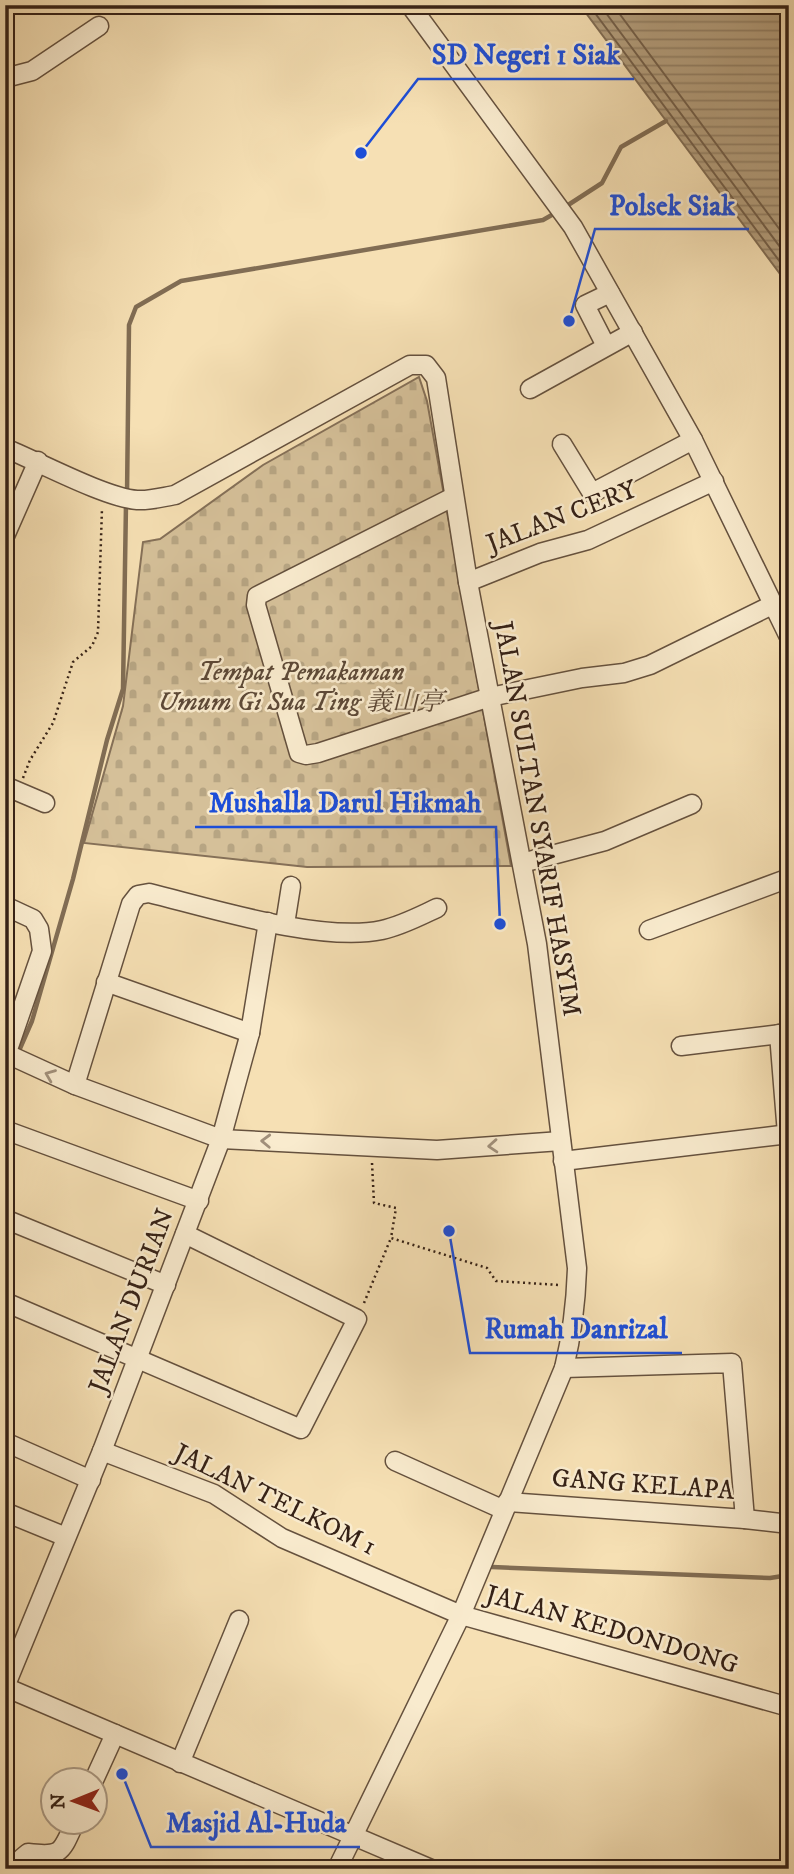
<svg xmlns="http://www.w3.org/2000/svg" width="794" height="1874" font-family="'IM FELL DW Pica','Noto Serif SC',serif">
<style>
.cemetery{fill:url(#cemetery-stones);stroke:#857058;stroke-width:2}
.water{fill:url(#water-rules);stroke:#816d54;stroke-width:2}
.lines{fill:none;stroke-linecap:round;stroke-linejoin:round}
.shore{stroke:#74604a;stroke-width:2}
.stream{stroke:#816d54;stroke-width:4.5}
.minor-casing{stroke:#65513e;stroke-width:21}
.path{stroke:#352116;stroke-width:2.5;stroke-dasharray:2 3.5;stroke-linecap:butt}
.minor{stroke:#f9ebce;stroke-width:18}
.oneway{stroke:#a1907b}
.labels{text-anchor:middle;dominant-baseline:central;stroke-width:5;stroke-linejoin:round;paint-order:stroke}
.street-label{font-size:26px;fill:#352116;stroke:#f9ebce}
.park-label{font-size:26px;font-style:italic;fill:#5d4937;stroke:#f9ebce}
.leader{fill:none;stroke:#1d4ed8;stroke-width:2.5}
.callout-dot{fill:#1d4ed8;stroke:#f9ebce;stroke-width:2.5}
.callout-label{font-size:28px;text-anchor:middle;font-weight:bold;fill:#1d4ed8;stroke:#f9ebce;stroke-width:5;stroke-linejoin:round;paint-order:stroke}
</style>
<defs>
<pattern id="cemetery-stones" width="16" height="16" patternUnits="userSpaceOnUse" patternTransform="scale(1.75)"><rect width="16" height="16" fill="#d5c099"/><path d="M2 7V4a2 2 0 0 1 4 0v3zM10 15v-3a2 2 0 0 1 4 0v3z" fill="#b7a583"/></pattern>
<pattern id="water-rules" width="6" height="5" patternUnits="userSpaceOnUse" patternTransform="scale(1.75)"><rect width="6" height="5" fill="#b49f7e"/><path d="M0 2.5h6" fill="none" stroke="#938166"/></pattern>
</defs>
<rect width="100%" height="100%" fill="#f6e0b4"/>
<filter id="stains"><feTurbulence type="fractalNoise" baseFrequency=".00286" numOctaves="4"/><feColorMatrix values="0 0 0 0 .2 0 0 0 0 .09 0 0 0 0 .02 0 0 0 .5 -.17"/></filter>
<radialGradient id="worn" r=".72"><stop offset=".6" stop-color="#630" stop-opacity="0"/><stop offset="1" stop-color="#630" stop-opacity=".3"/></radialGradient>
<path class="cemetery" d="M419,377l8,24 84,465 -204,1 -223,-24 39,-137 20,-164 17,-3 103,-74z"/>
<path class="water" d="M580,5h209v281z"/>
<g class="lines">
<g class="shore">
<path d="M589,5l200,269"/>
<path d="M600,5l189,254"/>
<path d="M613,5l176,237"/>
</g>
<g class="stream">
<path d="M565,207l37,-24 19,-36 45,-26"/>
<path d="M127,495l2,-170 7,-18 45,-26 362,-61 14,-8"/>
<path d="M18,1053l14,-32 41,-142 34,-139 16,-51 3,-185"/>
<path d="M5,1083l9,-22"/>
<path d="M492,1567l278,11 19,-3"/>
</g>
<defs>
<g id="minor">
<path d="M410,5l163,222 120,213 96,197"/>
<path d="M5,78l27,-7 67,-45"/>
<path d="M606,346l-21,-41 25,-12"/>
<path d="M530,389l103,-57"/>
<path d="M562,444l30,49 101,-53"/>
<path d="M5,448c32,13 101,50 132,52 12,1 26,-3 38,-5l235,-130h16l10,13 32,204 69,362 40,324c-1,34 -5,67 -13,100l-103,247 -124,254"/>
<path d="M453,497l-196,99 -1,9 43,148 7,2 12,-2 172,-56 92,-19 42,-5 26,-8 122,-60"/>
<path d="M5,536l33,-75"/>
<path d="M468,582l72,-29 48,-13 126,-59"/>
<path d="M5,786l40,17"/>
<path d="M522,863l83,-22 87,-37"/>
<path d="M5,906l28,13 6,10 3,22 -37,107"/>
<path d="M285,924l6,-38"/>
<path d="M649,930l140,-52"/>
<path d="M106,982l144,51"/>
<path d="M779,1034l8,100"/>
<path d="M681,1046l108,-13"/>
<path d="M5,1053l70,32 146,54 216,11 124,-9"/>
<path d="M75,1085l56,-181 7,-9 11,-2c61,15 172,50 233,37 19,-4 38,-14 55,-22"/>
<path d="M5,1130l194,71"/>
<path d="M563,1161l226,-27"/>
<path d="M5,1219l161,66"/>
<path d="M5,1302l296,127 56,-110 -172,-85"/>
<path d="M5,1442l86,38"/>
<path d="M102,1451l112,43 68,44 179,77 328,92"/>
<path d="M395,1461l109,49"/>
<path d="M507,1502l238,17 -13,-156 -168,5"/>
<path d="M5,1512l61,25"/>
<path d="M745,1519l44,5"/>
<path d="M5,1687l97,-236 119,-312 29,-106 18,-111"/>
<path d="M5,1687l426,182"/>
<path d="M180,1763l59,-143"/>
<path d="M94,1780l21,-46"/>
<path d="M18,1869l4,-11 6,-5c34,4 33,0 47,-31"/>
</g>
</defs>
<use href="#minor" class="minor-casing"/>
<g class="path">
<path d="M23,778l7,-18 23,-37 20,-61 19,-16 6,-14 4,-124"/>
<path d="M372,1163l2,40 22,5 -5,30 96,30 9,13 63,4"/>
<path d="M364,1303l27,-65"/>
</g>
<use href="#minor" class="minor"/>
</g>
<defs><path id="oneway-chevron" d="M-2-3.5L2.5 0L-2 3.5" fill="none" stroke-width="1.6" stroke-linecap="round" stroke-linejoin="round" transform="scale(1.75)"/></defs>
<g class="oneway">
<use href="#oneway-chevron" transform="translate(50 1075) rotate(-158)"/>
<use href="#oneway-chevron" transform="translate(266 1141) rotate(-178)"/>
<use href="#oneway-chevron" transform="translate(493 1146) rotate(176)"/>
</g>
<g class="labels">
<g class="street-label">
<text transform="translate(562 517) rotate(-21)">JALAN CERY</text>
<text transform="translate(537 819) rotate(80)">JALAN SULTAN SYARIF HASYIM</text>
<text transform="translate(132 1301) rotate(-69)">JALAN DURIAN</text>
<text transform="translate(643 1485) rotate(4)">GANG KELAPA</text>
<text transform="translate(275 1500) rotate(26)">JALAN TELKOM 1</text>
<text transform="translate(612 1630) rotate(16)">JALAN KEDONDONG</text>
</g>
<g class="park-label">
<text x="301" y="672">Tempat Pemakaman<tspan x="301" dy="30">Umum Gi Sua Ting 義山亭</tspan></text>
</g>
</g>
<path class="leader" d="M361 153L418 79H634M569 321L595 229H749M500 924L496 827H195M449 1231L470 1353H682M122 1774L151 1847H360"/>
<g class="callout-dot">
<circle cx="361" cy="153" r="7"/>
<circle cx="569" cy="321" r="7"/>
<circle cx="500" cy="924" r="7"/>
<circle cx="449" cy="1231" r="7"/>
<circle cx="122" cy="1774" r="7"/>
</g>
<g class="callout-label">
<text x="526" y="64">SD Negeri 1 Siak</text>
<text x="672" y="215">Polsek Siak</text>
<text x="345" y="812">Mushalla Darul Hikmah</text>
<text x="576" y="1338">Rumah Danrizal</text>
<text x="256" y="1832">Masjid Al-Huda</text>
</g>
<rect width="794" height="1874" fill="none" stroke="#f6e0b4" stroke-width="28"/>
<rect x="7" y="7" width="780" height="1860" fill="none" stroke="#352116" stroke-width="3.5"/>
<rect x="14" y="14" width="766" height="1846" fill="none" stroke="#352116" stroke-width="2"/>
<g transform="translate(74 1801) rotate(269)"><circle r="33" fill="#f9ebce" stroke="#ab9a84" stroke-width="2"/>
<path d="M0-5L12 26L0 18L-12 26Z" fill="#8f2418"/>
<text y="-10" font-size="19" font-weight="bold" text-anchor="middle" fill="#352116">N</text>
</g>
<rect width="100%" height="100%" filter="url(#stains)"/>
<rect width="100%" height="100%" fill="url(#worn)"/>
</svg>
